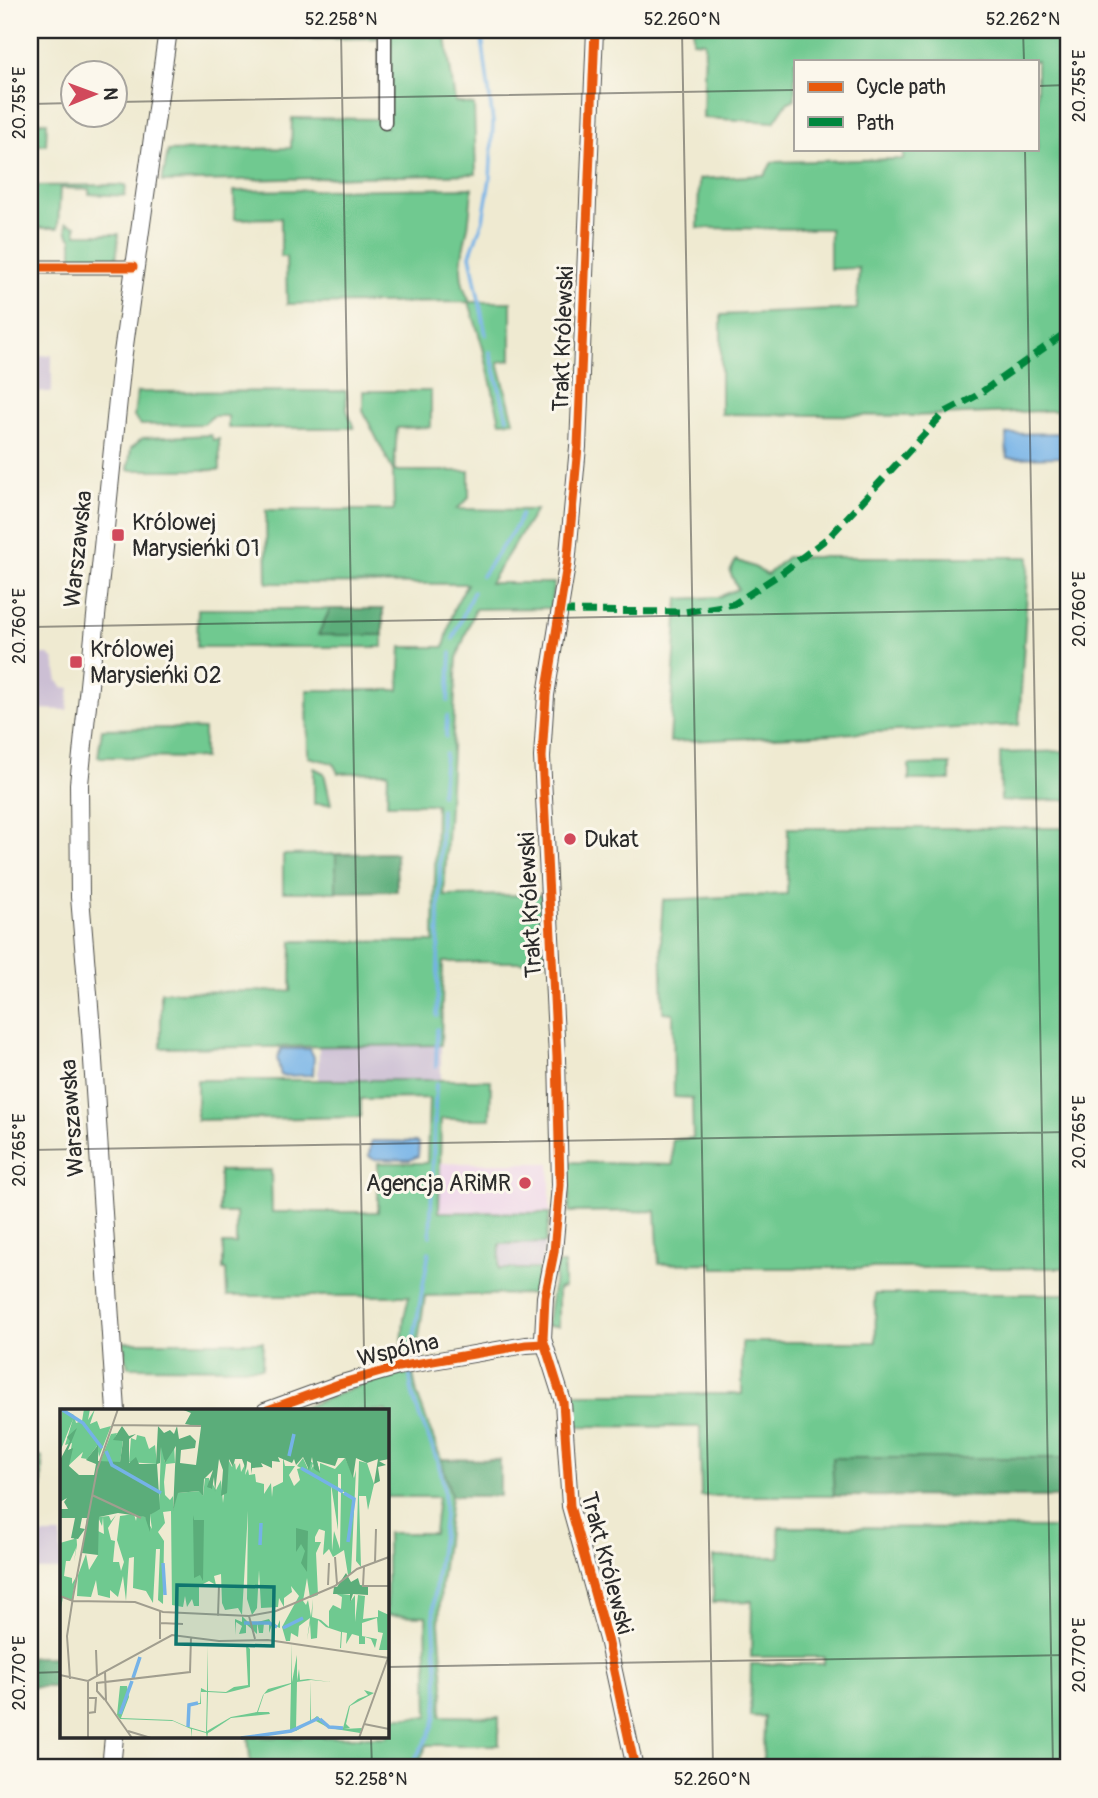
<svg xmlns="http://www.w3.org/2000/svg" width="1098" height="1798" font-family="Pangolin,sans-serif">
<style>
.built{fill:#edd1e9}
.industrial{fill:#ccbfd4}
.green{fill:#6fc990;stroke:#4d7a5e;stroke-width:2}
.forest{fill:#5bad7a;stroke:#436c52;stroke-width:2}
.water{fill:#75b2e7;stroke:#506e89;stroke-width:2}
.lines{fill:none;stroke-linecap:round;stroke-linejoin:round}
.stream{stroke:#75b2e7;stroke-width:3.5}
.minor-casing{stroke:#484844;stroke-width:15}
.tertiary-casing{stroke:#484844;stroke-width:18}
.secondary-casing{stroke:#484844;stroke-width:20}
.minor{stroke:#fff;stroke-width:12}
.tertiary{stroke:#fff;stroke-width:16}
.secondary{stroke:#fff;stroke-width:18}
.quiet{stroke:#00873e;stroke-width:7;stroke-dasharray:14 7;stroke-linecap:butt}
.cycleway-casing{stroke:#fbf7ec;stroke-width:13}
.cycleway{stroke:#e8590c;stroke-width:9}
.ticks{fill:none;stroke:#2b2b2b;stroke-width:2;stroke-opacity:0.45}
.poi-dot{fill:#d1495b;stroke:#fbf7ec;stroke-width:2.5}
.labels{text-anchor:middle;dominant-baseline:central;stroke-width:6;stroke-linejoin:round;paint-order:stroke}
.street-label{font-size:23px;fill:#2b2b2b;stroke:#fbf7ec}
.poi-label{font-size:23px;fill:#2b2b2b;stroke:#fbf7ec;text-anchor:start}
.inset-river{fill:none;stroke:#75b2e7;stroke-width:3.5}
.inset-road{fill:none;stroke:#a19e8f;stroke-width:2}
.view{fill:#0f766e;fill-opacity:0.15;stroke:#0f766e;stroke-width:3.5}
.inset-edge{fill:none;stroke:#2b2b2b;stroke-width:3.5}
.neatline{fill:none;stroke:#2b2b2b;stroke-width:2.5}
.ticks-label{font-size:18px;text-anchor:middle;fill:#2b2b2b}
</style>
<rect width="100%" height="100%" fill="#fbf7ec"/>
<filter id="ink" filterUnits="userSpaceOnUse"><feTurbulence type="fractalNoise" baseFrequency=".0143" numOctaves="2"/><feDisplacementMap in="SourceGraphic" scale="14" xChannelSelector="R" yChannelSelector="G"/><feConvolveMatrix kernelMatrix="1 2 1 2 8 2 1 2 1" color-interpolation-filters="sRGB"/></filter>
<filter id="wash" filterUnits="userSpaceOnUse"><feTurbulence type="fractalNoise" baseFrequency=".00686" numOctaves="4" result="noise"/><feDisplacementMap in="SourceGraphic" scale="28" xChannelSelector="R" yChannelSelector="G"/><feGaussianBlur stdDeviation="1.57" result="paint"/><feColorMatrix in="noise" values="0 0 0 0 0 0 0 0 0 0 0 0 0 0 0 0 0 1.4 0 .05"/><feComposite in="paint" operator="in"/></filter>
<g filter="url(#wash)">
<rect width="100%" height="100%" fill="#efead1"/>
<path class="built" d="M440,1163h110v50l-111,-1z"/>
<g class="industrial">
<path d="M52,355v37h-22v-36z"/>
<path d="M30,655h19l5,5 4,21 5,6 7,1 -3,22 -37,-1z"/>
<path d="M441,1045v35h-123l1,-33z"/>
<path d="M500,1243h46l-7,26h-40z"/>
<rect x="30" y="1535" width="31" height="35"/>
</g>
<g class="green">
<path d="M297,30h80l1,8 -81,1z"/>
<path d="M390,30h55l10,72 19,3 2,69 -314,8 6,-31 123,-3 1,-30 86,1 8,8z"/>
<path d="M693,30h375v380l-155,6 -192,-2v-99l136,-6 2,-41 -29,1v-40l-132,-1 1,-49 66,-4 7,-13 131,-3 1,-10h133v-88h-242v38l-8,4 -13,19 -71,-4 2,-76 -12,-1z"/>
<path d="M30,122h17l-1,23h-16z"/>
<path d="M126,185l-1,11 -36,-2v-5l-29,-1 -2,40h-28v-42z"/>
<path d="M472,188c-1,13 -2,26 -4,39 -6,29 -13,47 2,75h41v58l-13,2 16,59 -14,1 -17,-74 -14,-46 -182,2 -1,-47h-5v-39l-46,1 -1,-28z"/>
<path d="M66,223l10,3v8h43l-3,27 -44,-2v-20l-5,-6z"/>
<path d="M346,391l1,19 7,18h-126v-12h-15l-9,8 -63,1 -7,-8 3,-25z"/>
<path d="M363,391h68v36l-34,1 -3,43h75v27l-12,11 79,1 -46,73h64l-4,25 -75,1 -18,49 -13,238 97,-1 4,67h-102l-2,83 -280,3v-56l130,-1 1,-50 142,1 2,-138h-49l1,-32 -50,1 -5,-10 -25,-6 -1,-67h92l2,-43h43l10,-39 13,-24 -200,-1 -1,-73h128l-1,-39 -30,-60z"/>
<path d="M211,435l2,5 6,-1 1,31h-92l3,-22 12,-10z"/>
<path d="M787,557h242l-10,168 -349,17 8,-143 41,-2 19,-8 -8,-17 6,-12 20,8 11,7z"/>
<path d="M198,609h132l-11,26h64v12h-186z"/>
<path d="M172,728l32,1v29l-106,-1 4,-28z"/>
<path d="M1068,751v49l-67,1 -1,-48z"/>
<path d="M950,764v16h-41v-15z"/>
<path d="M314,768l10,5 7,31h-17z"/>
<path d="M788,828h280v440h-355l-1,-5 -53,1 -3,-53 -87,1v-50l104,3 -1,-25 21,-2 -1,-40 -18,-1 -1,-84 -10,-1 -2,-82 2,-30 124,-6z"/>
<path d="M336,854v38h-53v-37z"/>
<path d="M197,1080h294l-1,39h-49l-2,93 111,1 -4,30 -46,1 -1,25h40l-5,25 -109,2 -9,60 -19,3v-12l5,-1 2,-28 5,-22h-182l-1,-26h-3v-26h13v-31h-17v-42l52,-1 1,42h106v-49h49l2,-65 -68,1v18l-164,3z"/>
<path d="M557,1264h7v23l-6,2v37h-11z"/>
<path d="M875,1294h193v164h-235l1,38h-133l-1,-69 -128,-1v-32h170v-52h134z"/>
<path d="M123,1342h140l-1,26 -134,-1z"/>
<path d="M400,1373l13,1 4,20 24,65 10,37 -10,89 -2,39 5,61 -3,31 58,1v28h-72l-11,23h-165l-3,-31h139v-20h41l-2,-101 -39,-1v-82h47l4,-36h-51v-86h-93l70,-27z"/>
<path d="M30,1431h2v26h10v35h-12z"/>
<path d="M779,1527l289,1v236h-305l1,-47 -14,-1 1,-52h73v-7h-73l1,-56 -39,1v-45h67z"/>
</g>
<g class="forest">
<path d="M330,609h53v26h-65z"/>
<path d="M396,853l1,38 -61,1v-38z"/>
<path d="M832,1458h236v39l-234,-1z"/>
<path d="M441,1459l59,1v36h-49z"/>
<rect x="30" y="1657" width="25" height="30"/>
</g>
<g class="water">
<path d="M1064,433l2,24 -59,1 -1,-24z"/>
<path d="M281,1049h29l4,8 -1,18 -32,1 -4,-18z"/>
<path d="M371,1141l45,1 3,2 -1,12 -8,4 -37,-1 -4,-3z"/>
</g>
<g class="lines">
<g class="stream">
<path d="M481,30l12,93 -3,56 -7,41 -13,35 16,80"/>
<path d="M490,352l17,66"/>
<path d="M482,576l35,-51 4,-11"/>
<path d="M453,639l20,-47"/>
<path d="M448,701l3,-48"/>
<path d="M446,737l1,-21"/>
<path d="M441,795l4,-41"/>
<path d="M437,1016l4,-207"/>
<path d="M436,1067l1,-38"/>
<path d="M430,1236l6,-152"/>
<path d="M410,1359l19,-107"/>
<path d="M409,1768c9,-15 24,-35 27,-52 6,-32 -4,-77 -2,-112 1,-38 16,-91 8,-127 -8,-36 -33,-70 -32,-107"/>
</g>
</g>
</g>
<g filter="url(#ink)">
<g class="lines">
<defs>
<g id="minor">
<path d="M385,123v-93"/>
<path d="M30,267h103"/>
</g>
<g id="tertiary">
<path d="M595,30l-17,417 -11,118 -21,130 -4,62 15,300 3,128 -6,67 -9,45 -2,42 20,63 7,104 37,133 28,129"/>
<path d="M265,1411l74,-27 59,-17 128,-22 17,-1"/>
</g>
<g id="secondary">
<path d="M116,1411l-25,-381 -11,-133 -1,-113 43,-424 46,-330"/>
<path d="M111,1768l3,-31"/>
</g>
</defs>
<use href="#minor" class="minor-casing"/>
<use href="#tertiary" class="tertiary-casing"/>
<use href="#secondary" class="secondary-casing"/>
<use href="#minor" class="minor"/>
<use href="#tertiary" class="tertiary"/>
<use href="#secondary" class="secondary"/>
<path class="quiet" d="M560,611l124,1 50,-8 49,-32 47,-36 114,-123 32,-17 92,-65"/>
<defs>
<g id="cycleway">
<path d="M595,30l-17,417 -11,118 -21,130 -4,62 15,300 3,128 -6,67 -9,45 -2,42 20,63 7,104 37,133 28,129"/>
<path d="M30,267h103"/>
<path d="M265,1411l74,-27 59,-17 128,-22 17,-1"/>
</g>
</defs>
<use href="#cycleway" class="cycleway-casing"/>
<use href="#cycleway" class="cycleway"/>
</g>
</g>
<path class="ticks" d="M341,30l24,1381M682,30l31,1738M1023,30l1,31M1037,86l31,-1M116,102l679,-12M30,104l44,-1M1025,149l28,1619M30,627l1038,-18M30,1150l1038,-18M387,1667l681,-12M30,1673l31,-1M30,1722l1,46M371,1737l1,31"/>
<g class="poi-dot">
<rect x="111" y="528" width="14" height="14" rx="3.5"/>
<rect x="69" y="655" width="14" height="14" rx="3.5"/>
<circle cx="570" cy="839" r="7"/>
<circle cx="525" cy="1183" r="7"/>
</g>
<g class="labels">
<g class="street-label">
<text transform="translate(563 339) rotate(-88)">Trakt Królewski</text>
<text transform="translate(78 549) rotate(-84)">Warszawska</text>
<text transform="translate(530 905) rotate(-93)">Trakt Królewski</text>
<text transform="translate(72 1118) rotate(-94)">Warszawska</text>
<text transform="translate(398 1350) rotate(-13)">Wspólna</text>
<text transform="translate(607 1563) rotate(75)">Trakt Królewski</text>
</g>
<g class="poi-label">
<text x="132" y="522">Królowej<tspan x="132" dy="26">Marysieńki 01</tspan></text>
<text x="90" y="649">Królowej<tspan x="90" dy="26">Marysieńki 02</tspan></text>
<text x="584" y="839">Dukat</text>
<text x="511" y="1183" text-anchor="end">Agencja ARiMR</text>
</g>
</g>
<g transform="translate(60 1409)">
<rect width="329" height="329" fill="#efead1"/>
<path d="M2,0l12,6 2,8 6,-2 2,-12h6l-2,11 7,-11 -5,15 7,-3 3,8 11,-3 -12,31 -2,-11 -10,13 -6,-1 2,-6 -15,14 4,-23 -7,2 8,-26 -13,33zM57,24l-3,7h9l-3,23 -20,-1 11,-28zM77,26l8,2 4,12 6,-4 2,19 -28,-2 2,-24 5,2zM114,36l1,18 -9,1 -2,18 1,13 5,5 3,-4v14l4,-17 23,-2 3,5 2,-18h4l1,11 2,-6 4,7 5,-10 2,23 5,-44 4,8 3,-4 1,7 4,-7 1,9 6,-11 -2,14 3,-6 1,6 6,-1 1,8 8,2v10l7,-11 1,14 1,-10 10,-5v-25l2,9h10l-6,9 5,11 6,-6 -3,-11 4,-1 -4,-2 6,-8 5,11 1,-9 4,3 -2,7 2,-4 4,4v-8l3,10v-9l15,6 10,-11 9,20 2,-8 -5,103 -3,2 -4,-25 -11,7 -4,-8 -6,6 2,-24 -6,-2 -4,8v5h6l-5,11 2,42 -8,3 -3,-20 -4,23 3,4 2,-5 3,17 2,-18 -1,18 9,3 8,7v-16l4,-6 8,4 1,-12 -7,-4 15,2v7l5,-7v27l3,-27 7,1 -2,23 15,-2v-7l11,5v35h-10l4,-17 -5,-1 -1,-14 -15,5v13l15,3 -2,9 -4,-9 -6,-2v7h-6v-8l-7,-2 -6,10 1,-11 -5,-1 -1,16h-1l1,-16 -15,-5 -8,-7 -1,18 -6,1 -1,-16 -3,17 3,-22 -11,8 -1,11 -7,-4 -1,8h-4l-4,-14 17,-31 -8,-10 1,6 -8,6v9l-5,-9 -1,9 -17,1 -2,-38 -2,38 -5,7 -5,-16 1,-88 -6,104 -4,-7 -13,2 -3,-7 -1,-29 -7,2 2,9 -7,-4 -10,5v20h-5l-2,-7 -5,8 -2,-11 -2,11 -11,-2 -1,-94 -8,1 2,11 -7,9 6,9 -1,63 -5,-4 2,-51h-4l-3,54 -7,-12 -13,-3 1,-31 -5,1 -3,43 -3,-25 -5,21 -8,-7v8l-12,-3 -2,-15 -5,17 -14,-1 1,-21 8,-21 3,16 9,-15v-24l6,3 -1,-17 -1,9 -4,-9 11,-1 2,5 5,-6 -8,13 3,12 4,1 -2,21h6l2,9 3,-9 -7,-22 3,-24 14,-2 2,7 1,-6 8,2 7,12 -2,-14 9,-7 2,-62 4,2 -1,14zM278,65h3v16l10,7 -10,-5 -1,57 -6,-18 -2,20 -1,-67 7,46zM299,52l8,2 7,21 -6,26 -2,-14h-7l2,71 -5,-6zM16,120l1,16 -3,17 2,-14 -6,13h-4l-2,15 8,2v6l4,-7 -4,23 -9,-3 -2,11 -1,-65 14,-4zM182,207l8,8 19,-5 3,5v-6l5,9 3,-7v8l-8,-3 -3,8v-10h-5l-1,10h-4l-2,-11v12l-11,-10v9l-7,1 3,-8 -6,-4 -1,13v-16l7,3zM232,234v39l5,-27v26l2,-12 1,11 8,-1 23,3 -20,-2v41l6,-5 12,10 14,2 6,-22 9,-7 10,-4 -4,-5 10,3 -24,13 -4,18 4,4 -6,1 18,-1 -2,5 -31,-5 -15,-8 -18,11 -56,7 50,-7 1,-47 -27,10 -6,18h11l1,2 -39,4 -21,14 -2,1 -1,5 -1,-5 -14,-4 -1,9v-9l-18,-8 -53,-2 -3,-4 3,-29h7l2,11 -8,21 51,2 16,7v-23l12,-1 1,-15 6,3 1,-45v45l18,1 8,-5 14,-2 -2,-40 4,4v38l-24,6 -18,-1 -1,39 24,-14 26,-5 6,-17 5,-6 23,-6zM251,271l-1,42 -14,7 1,-47zM141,283h6l-1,40 -17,-5v-22l12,-1z" fill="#6fc990" fill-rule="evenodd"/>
<path d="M121,0h208v50l-10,2 7,4 -8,2 2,14 -6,3 4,-25 -11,4 -11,-5 -3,20 -8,-20h-7l-3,8 -18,-5 3,12 -6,-4 -2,-12 -3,13 -6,-13 -7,8 -2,-6 -2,4 -14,-6 2,5 -8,-1v7l-11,-5 2,4 -11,1 -1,6v-11l-4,-2 -1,9 -4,-11h-7l-2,8 -4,-8 -2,34 -6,3 2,-26 -4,-11 -4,33 -1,-15 -2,12 -5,-2 6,-17 -9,9 -1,17 -4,-5 -21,2 -5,18 3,-65 -11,17 -4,-16 -1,16 -3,1 3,45 -10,6v17l-5,-15 -27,-4 -19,4 -1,38 -16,-2 5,-35h-5l-2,10 5,1 -7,10 -7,-1 4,-20h-15l1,-9h7l-4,-7 3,-4 -7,4v-42l10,-19 -3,-4 10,-9 -9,22 5,-2 -4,18 10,9h15l2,-11 -10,-4 12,-15v16l22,1 3,-21 -10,-1 9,-14 7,10 7,-2 -7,5v24l7,-6 3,7h17l2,-38 6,7 6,-3 4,4 3,-8 2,13 11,-4 6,6 -1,7 -14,2 -1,13 16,2 5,-38 -16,-3 6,-11zM133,106l1,5h10l-1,61 -3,-6 -6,3zM236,119l12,3 -1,41 -6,-9 4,-12 -4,-7 -5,8zM286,164l5,9 7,-4 2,7 8,1v9l-15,-1 -3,9v-9h-17l1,-7 10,-1 -7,1z" fill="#5bad7a"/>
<path class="inset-river" d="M1,0l22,14 19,25M46,42l6,14 49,28M229,47l5,-22M241,59l42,24M284,84l10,6 -6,43M200,136l1,-22M103,154l2,32M184,214h25l8,4M223,219l20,-10M73,269l7,-21M60,305l12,-33M260,310l9,8 14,1M128,318l1,-22 9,-2M181,329l50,-7 28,-13"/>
<path class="inset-road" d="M52,16l89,1M32,86l49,23M275,148l2,27M315,153l1,-33M304,157l-1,20h26M268,176l1,-22M275,177l22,-17 32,-12M0,187l13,5 62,1 28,10 86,4 27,-5 59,-25M158,207l1,-31M189,207l6,23M100,214l23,1M100,230v-28M36,241l1,26M45,262l1,30 26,37M0,266l28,6 84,-46 47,6 49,-1 121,18M10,270l-3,-43 6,-39 24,-127 21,-61M45,291l-8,-9v-8l93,-11 1,-35M28,304l7,-1 1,-14h-7M304,315l25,5M68,322l23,7M28,329v-57M299,329l29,-80"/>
<path class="view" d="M117,176l97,2 -1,59 -97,-2z"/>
<rect width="329" height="329" class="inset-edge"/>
</g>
<rect width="1098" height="1798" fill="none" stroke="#fbf7ec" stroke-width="77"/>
<rect x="794" y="60" width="245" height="91" fill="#fbf7ec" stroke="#a8a59f" stroke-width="2"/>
<rect x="808" y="82" width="35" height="10" fill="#e8590c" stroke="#a8a59f" stroke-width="2"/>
<text x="856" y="94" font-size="21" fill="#2b2b2b">Cycle path</text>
<rect x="808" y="117" width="35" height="10" fill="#00873e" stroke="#a8a59f" stroke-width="2"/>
<text x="856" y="130" font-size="21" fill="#2b2b2b">Path</text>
<g transform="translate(94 94) rotate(89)"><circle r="33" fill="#fbf7ec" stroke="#a8a59f" stroke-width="2"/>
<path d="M0-5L12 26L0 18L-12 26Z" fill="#d1495b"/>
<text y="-10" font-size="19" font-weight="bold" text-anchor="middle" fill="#2b2b2b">N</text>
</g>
<rect x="38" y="38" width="1022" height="1721" class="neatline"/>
<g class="ticks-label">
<text x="341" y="25">52.258°N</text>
<text x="682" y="25">52.260°N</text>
<text x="1023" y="25">52.262°N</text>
<text transform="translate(1079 86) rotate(-90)" y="6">20.755°E</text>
<text transform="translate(19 103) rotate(-90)" y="6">20.755°E</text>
<text transform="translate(1079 609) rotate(-90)" y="6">20.760°E</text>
<text transform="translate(19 626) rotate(-90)" y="6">20.760°E</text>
<text transform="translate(1079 1132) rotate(-90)" y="6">20.765°E</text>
<text transform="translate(19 1150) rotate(-90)" y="6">20.765°E</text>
<text transform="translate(1079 1655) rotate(-90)" y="6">20.770°E</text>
<text transform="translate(19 1673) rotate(-90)" y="6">20.770°E</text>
<text x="371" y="1785">52.258°N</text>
<text x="712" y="1785">52.260°N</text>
</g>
</svg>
